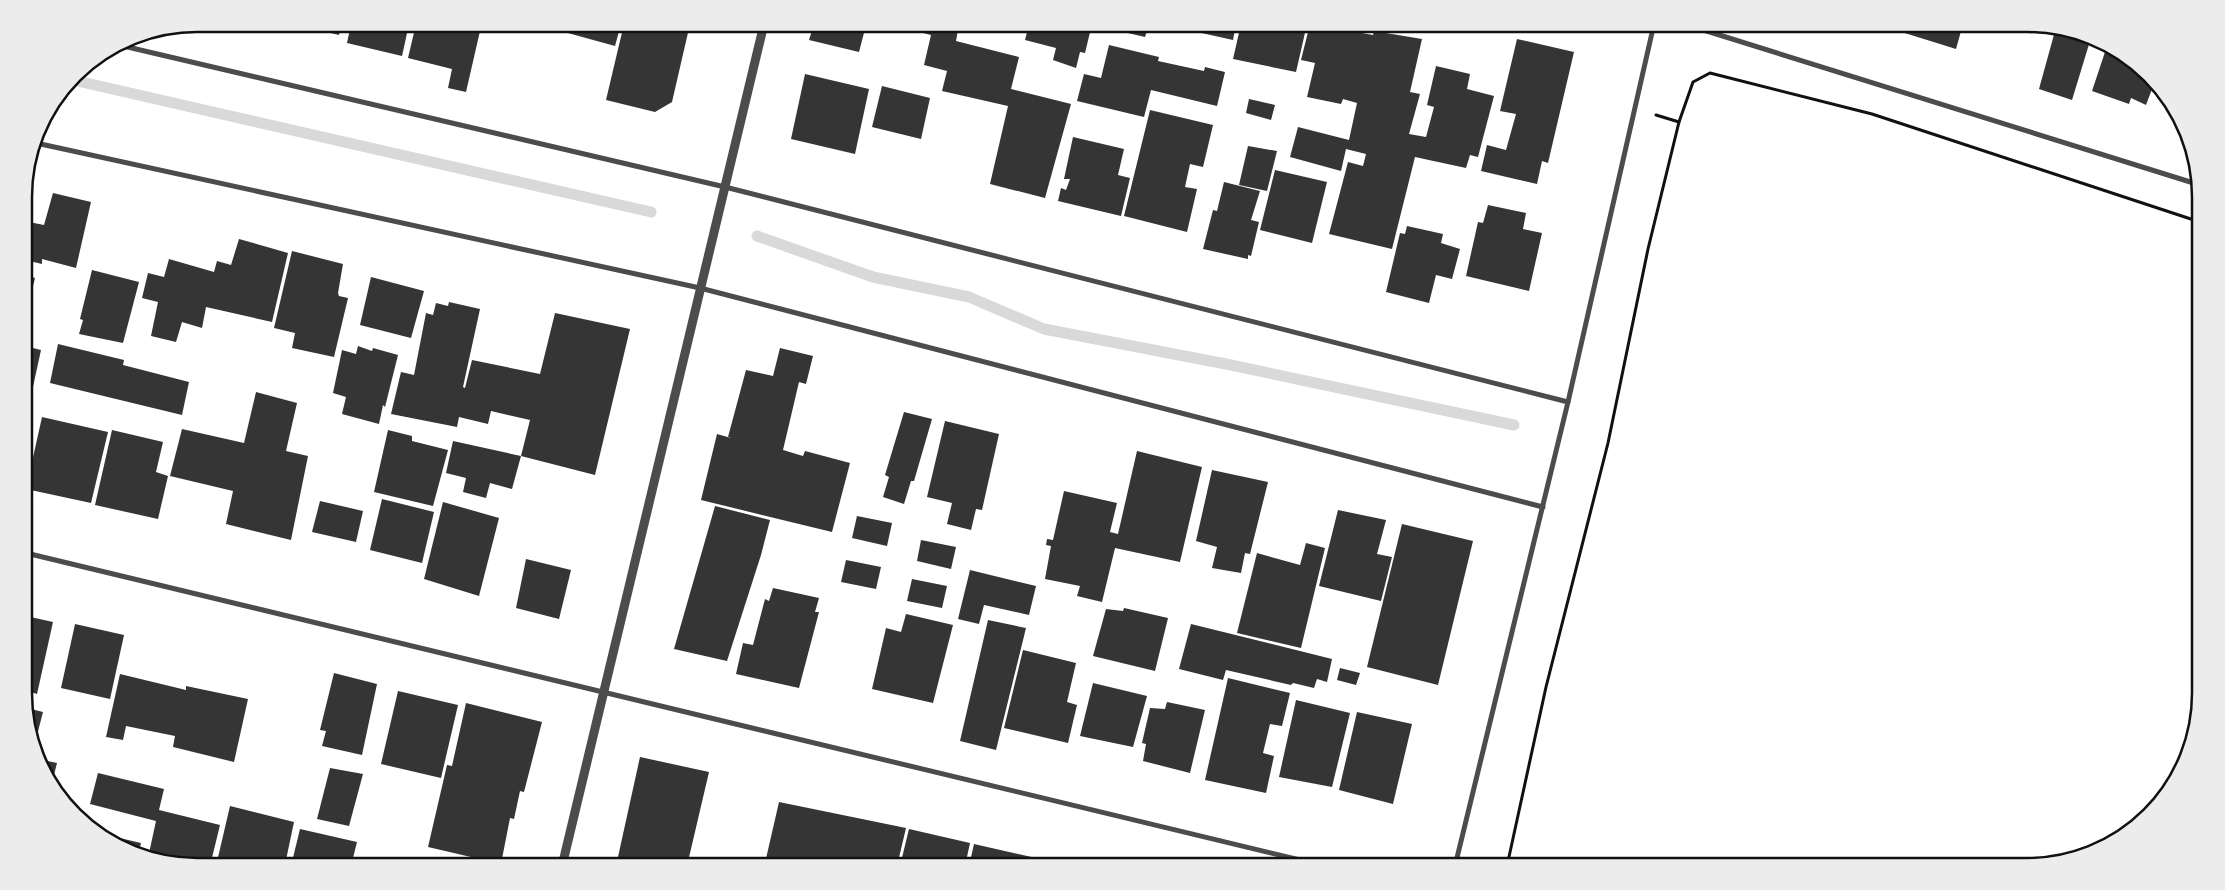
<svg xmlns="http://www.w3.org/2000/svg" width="2225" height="890" font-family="'Work Sans',sans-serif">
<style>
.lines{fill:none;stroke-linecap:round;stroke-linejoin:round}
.stream{stroke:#d9d9d9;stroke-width:11}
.building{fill:#353535}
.path{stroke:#111;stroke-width:3}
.minor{stroke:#4c4c4c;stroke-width:5}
.tertiary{stroke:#4c4c4c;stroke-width:9}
.rim{fill:none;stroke:#111;stroke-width:2.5}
</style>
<rect width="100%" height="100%" fill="#fff"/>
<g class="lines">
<g class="stream">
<path d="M73,80l578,132"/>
<path d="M757,236l116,41 96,20 75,32 187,36 283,60"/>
</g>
</g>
<g class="building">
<path d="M293,24h48l-2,11z"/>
<path d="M351,24h58l-7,32 -55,-13z"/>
<path d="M416,24h60l-1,6 5,1 -14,61 -18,-4 4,-19 -44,-11z"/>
<path d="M535,24h86l-6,22z"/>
<path d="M624,24h66l-18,78 -17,10 -49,-12z"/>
<path d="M814,24h31l20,5 -6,23 -50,-12z"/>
<path d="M887,24h72l-3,17 63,16 -8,32 60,15 -26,94 -55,-14 18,-78 -66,-15 5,-20 -23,-6 7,-30z"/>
<path d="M963,24h26l-2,6z"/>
<path d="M1029,24h63l-7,29 -5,-1 -4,16 -23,-8 3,-12 -31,-8z"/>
<path d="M1107,24h42l-4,13 -39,-9z"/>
<path d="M1171,24h65l-3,16 -63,-14z"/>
<path d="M1241,24h66l-11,48 -63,-13z"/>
<path d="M1310,24h55l-3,9 11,2 1,-4 48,8 -12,53 10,2 -11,40 17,3 8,-30 -7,-2 9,-39 34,8 -3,15 27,7 -16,61 -8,-2 -4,13 -51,-11 -23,92 -63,-15 19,-72 15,4 3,-12 -20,-5 -5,22 -51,-14 8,-30 51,13 8,-37 -14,-4 -2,5 -34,-7 8,-34 -14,-3z"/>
<path d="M1896,24h67l-7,25 -61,-19z"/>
<path d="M2055,31l35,10 -18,59 -33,-11z"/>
<path d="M1517,39l57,13 -26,111 -6,-2 -5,23 -56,-13 6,-26 19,5 10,-36 -16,-3z"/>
<path d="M1109,45l50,12 -1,4 46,10 1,-4 20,5 -8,34 -66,-16 -7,27 -67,-16 7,-27 17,4z"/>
<path d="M2107,46l26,13 22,22 -9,24 -15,-7 -2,6 -37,-13z"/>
<path d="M805,74l64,15 -14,65 -64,-15z"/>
<path d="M882,86l48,12 -9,41 -49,-12z"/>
<path d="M1249,99l26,6 -4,15 -25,-7z"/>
<path d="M1150,110l63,15 -10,42 -13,-3 -5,23 12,2 -10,43 -63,-16z"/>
<path d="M1073,137l51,12 -6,26 12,3 -9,38 -63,-15 3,-13 5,2 4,-11h-6z"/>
<path d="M1248,146l29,5 -10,40 -28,-6z"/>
<path d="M1275,170l52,12 -15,61 -52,-13z"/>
<path d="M26,178l4,1 -5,22 -1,-15z"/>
<path d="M1224,182l36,9 -9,29 8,2 -8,34 -3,-1v4l-45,-10 10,-39 4,1z"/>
<path d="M53,193l38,9 -15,66 -34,-9v5l-17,-4 -1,-39 20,4z"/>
<path d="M1488,205l38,8 -3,16 19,4 -13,58 -63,-15 12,-54 5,1z"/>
<path d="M1407,226l36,8 -2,9 19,6 -8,30 -16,-4 -7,28 -43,-11 14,-59 5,1z"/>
<path d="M239,239l49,14 -16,69 -66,-15 -4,21 -20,-6 -6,20 -25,-6 7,-34 -16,-4 6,-25 16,4 5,-18 45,13 3,-11 14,4z"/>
<path d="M292,251l51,13 -5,29 1,3 9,2 -14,59 -42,-9 3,-15 -21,-5z"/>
<path d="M92,270l47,12 -16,61 -44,-9 4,-14 -3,-1z"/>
<path d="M25,275l10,3 -9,37h-1z"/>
<path d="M371,277l53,14 -13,47 -51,-13z"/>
<path d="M449,302l31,7 -17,78 2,1 7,-28 68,14 15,-61 75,16 -35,146 -74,-19 9,-36 -39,-9 -3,13 -29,-7 -2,10 -66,-13 10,-42 13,3 12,-62 7,2 3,-12 12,3z"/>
<path d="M58,344l66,16 -1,5 66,17 -7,33 -132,-32z"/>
<path d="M25,346l16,4 -13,60 -3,-1z"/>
<path d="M358,346l14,5 1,-3 25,7 -13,52 -2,-2 -4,19 -37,-10 4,-17 -13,-4 9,-43 14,4z"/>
<path d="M780,348l33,8 -7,28 -7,-2 -16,68 20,6 2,-5 45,12 -18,69 -131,-32 16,-66 14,4 -3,-1 18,-67 27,6z"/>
<path d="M256,392l41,11 -11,48 22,5 -17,84 -65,-16 7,-33 -63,-15 12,-47 62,14z"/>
<path d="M904,412l28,7 -18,62h-3l-7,23 -21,-7 6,-20 -4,-2z"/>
<path d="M42,417l66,15 -17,71 -65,-14z"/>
<path d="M945,421l54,13 -17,76 -6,-1 -5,21 -24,-6 5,-21 -25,-6z"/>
<path d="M112,430l51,12 -7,30 12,4 -10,43 -63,-14z"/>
<path d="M388,430l24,6v5l36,9 -15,56 -59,-14z"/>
<path d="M453,441l68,15 -9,33 -22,-6 -4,15 -23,-6 3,-14 -20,-5z"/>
<path d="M1137,451l65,16 -22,95 -65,-14 -13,54 -25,-6 3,-10 -35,-7 6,-33 -5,-1 1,-6 6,1 11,-49 53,12 -7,29 8,2z"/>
<path d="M1212,470l56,12 -18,72 -5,-1 -4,20 -29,-5 5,-21 -21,-6z"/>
<path d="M382,499l52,13 -12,51 -52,-13z"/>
<path d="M320,501l43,10 -7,31 -44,-10z"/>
<path d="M443,502l56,16 -20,78 -55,-17z"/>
<path d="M715,506l55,14 -9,35 -34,106 -53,-12z"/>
<path d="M1338,510l48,10 -9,34 15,3 -11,44 -62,-15z"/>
<path d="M857,516l35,7 -5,23 -35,-8z"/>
<path d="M1402,524l71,17 -35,144 -71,-18z"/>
<path d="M921,540l35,7 -5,22 -34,-8z"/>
<path d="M1306,543l19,5 -24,100 -64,-15 20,-80 43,12z"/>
<path d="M526,559l45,11 -12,49 -43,-11z"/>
<path d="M846,560l35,7 -5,22 -35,-7z"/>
<path d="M970,570l66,16 -7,29 -45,-10 -5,19 -21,-5z"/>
<path d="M912,579l35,7 -5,22 -35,-7z"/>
<path d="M773,588l46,10 -4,14h4l-20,76 -63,-14 7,-31 10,2 12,-46 4,2z"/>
<path d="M1124,608l44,10 -13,53 -62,-15 13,-47 17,2z"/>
<path d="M906,614l47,11 -20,78 -61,-14 14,-61 15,4z"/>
<path d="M26,616l27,6 -16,72 -10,-3z"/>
<path d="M988,620l38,8 -30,122 -36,-9z"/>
<path d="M75,624l49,11 -14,64 -49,-11z"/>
<path d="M1191,624l141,35 -5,23 -10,-3 -3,9 -21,-5 -2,2 -65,-15 -3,10 -44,-11z"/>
<path d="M1023,650l53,13 -9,39 10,3 -9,38 -64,-15z"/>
<path d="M1340,668l20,5 -4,12 -19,-5z"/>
<path d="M334,673l43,11 -15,71 -40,-9 4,-15 -6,-1z"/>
<path d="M120,674l66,16v-4l62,13 -14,63 -61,-15 2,-11 -49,-10 -3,14 -17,-3z"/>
<path d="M1228,678l62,15 -8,33 -12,-2 -7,29 11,3 -8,37 -61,-13z"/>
<path d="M1093,683l54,13 -14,51 -53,-11z"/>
<path d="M398,691l60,14 -17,73 -60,-14z"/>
<path d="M1296,700l54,13 -18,74 -53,-10z"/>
<path d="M1167,702l38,8 -15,63 -47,-12 3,-17 -4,-1 8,-35 15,1z"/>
<path d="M466,703l76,19 -18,70 -4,-1 -6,28 -4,-1 -9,46 -73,-17 19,-82 5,1z"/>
<path d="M27,708l16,4 -8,31 -8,-17z"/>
<path d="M1357,712l55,12 -19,80 -54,-14z"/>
<path d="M640,757l69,15 -22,94h-71z"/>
<path d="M43,760l14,3 -4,16z"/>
<path d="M330,768l33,6 -14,52 -32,-7z"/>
<path d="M98,773l66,16 -5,21 61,15 -10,41h-12l-50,-8 8,-37 -66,-17z"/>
<path d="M779,802l127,26 -9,38h-121l-11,-3z"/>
<path d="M230,806l64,16 -8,38 -14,-3 -2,9h-54z"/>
<path d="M300,829l57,13 -6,24h-60z"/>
<path d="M909,829l61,14 -5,23h-65z"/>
<path d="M111,836l30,7 -3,12 -27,-18z"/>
<path d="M974,844l62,14 -2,8h-65z"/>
<path d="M426,858l31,8h-33z"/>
</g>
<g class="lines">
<g class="path">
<path d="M1656,115l23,7"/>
<path d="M1507,866l39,-179 62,-244 40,-194 31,-127 14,-40 17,-9 162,41 328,108"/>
</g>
<g class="minor">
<path d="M1684,24l516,161"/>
<path d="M119,45l606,142 843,215"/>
<path d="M36,143l664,145 843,219"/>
<path d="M26,553l1299,313"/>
<path d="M1455,866l113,-464 86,-378"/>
</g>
<path class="tertiary" d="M562,866l202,-842"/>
</g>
<path d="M0 0H2225V890H0ZM197 32H2027A165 165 0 0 1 2192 197V693A165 165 0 0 1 2027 858H197A165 165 0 0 1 32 693V197A165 165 0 0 1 197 32Z" fill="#ececec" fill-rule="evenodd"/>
<path class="rim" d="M197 32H2027A165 165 0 0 1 2192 197V693A165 165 0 0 1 2027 858H197A165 165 0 0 1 32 693V197A165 165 0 0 1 197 32Z"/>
</svg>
